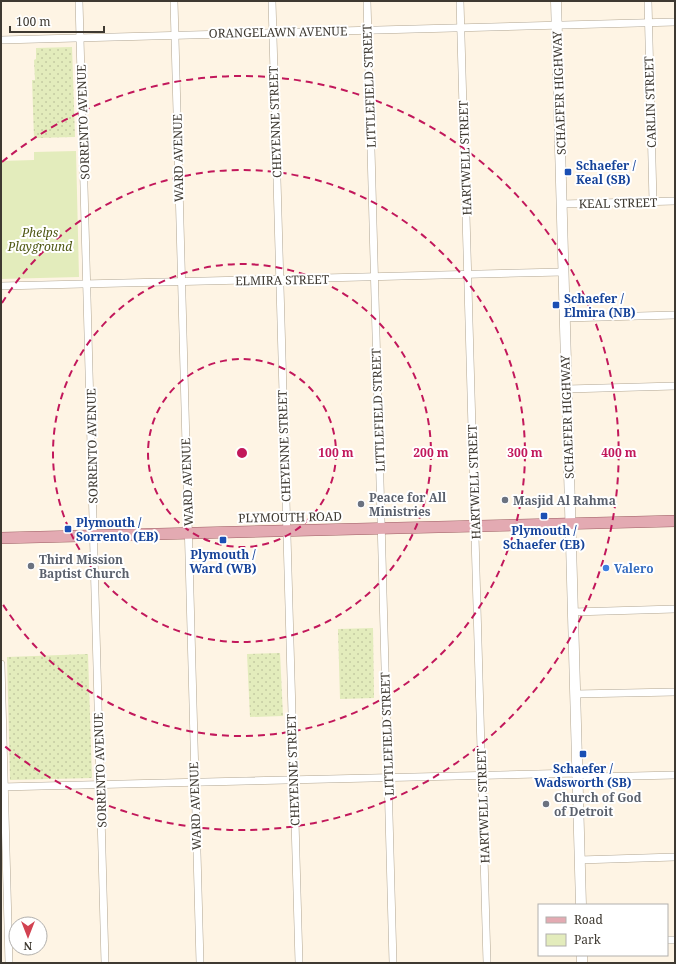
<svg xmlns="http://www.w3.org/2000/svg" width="676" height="964" font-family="'Noto Serif',serif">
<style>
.grass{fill:url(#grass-dots)}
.green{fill:#e3ecbc}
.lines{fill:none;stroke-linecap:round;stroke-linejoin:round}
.street-casing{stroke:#b1a693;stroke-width:8}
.secondary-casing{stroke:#b1a693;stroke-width:11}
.primary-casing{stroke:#9d5e63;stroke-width:12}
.street{stroke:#fff;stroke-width:7}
.secondary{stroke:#fff;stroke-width:10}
.primary{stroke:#e3aab2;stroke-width:11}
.ring{fill:none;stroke:#c2185b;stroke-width:2;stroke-dasharray:7 5}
.transit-dot{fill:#1a4fb4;stroke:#fff;stroke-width:1.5}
.worship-dot{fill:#6b7280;stroke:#fff;stroke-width:1.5}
.shop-dot{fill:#3f7fe0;stroke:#fff;stroke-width:1.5}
.labels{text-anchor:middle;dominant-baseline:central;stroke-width:4;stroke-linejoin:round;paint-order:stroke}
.street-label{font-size:12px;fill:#3e3931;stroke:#fff}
.transit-label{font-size:12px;font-weight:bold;fill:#164399;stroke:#fff;text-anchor:start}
.park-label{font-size:12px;font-style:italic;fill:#4f5813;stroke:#fff}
.worship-label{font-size:12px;font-weight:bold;fill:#5b616d;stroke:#fff;text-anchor:start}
.shop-label{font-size:12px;font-weight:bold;fill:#366cbe;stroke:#fff;text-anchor:start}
.centre{fill:#c2185b;stroke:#fff;stroke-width:2}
.ring-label{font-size:12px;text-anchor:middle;font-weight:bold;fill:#c2185b;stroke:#fff;stroke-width:4;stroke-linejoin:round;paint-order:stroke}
</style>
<defs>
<pattern id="grass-dots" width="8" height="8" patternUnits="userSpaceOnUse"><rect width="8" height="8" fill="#e3ecbc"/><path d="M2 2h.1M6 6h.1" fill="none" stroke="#c4cba2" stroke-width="1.8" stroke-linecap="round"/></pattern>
</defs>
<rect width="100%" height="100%" fill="#fef4e4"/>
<g class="grass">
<path d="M72,47l3,90 -41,1 -2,-58h3l-1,-20 2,-1v-11z"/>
<path d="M373,628l1,70 -34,1 -2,-70z"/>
<path d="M280,653l3,63 -33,1 -3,-63z"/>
<path d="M88,654l4,124 -82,2 -3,-123z"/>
</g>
<path class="green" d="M76,151l3,126 -78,2v-118l33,-1v-8z"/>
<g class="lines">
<defs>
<g id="street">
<path d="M79,1l26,962"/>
<path d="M174,1l26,962"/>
<path d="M272,1l27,962"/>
<path d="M367,1l26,962"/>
<path d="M460,1l27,962"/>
<path d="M648,1l5,201"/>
<path d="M1,40l674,-18"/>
<path d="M562,204l113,-3"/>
<path d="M1,286l562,-14"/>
<path d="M565,318l110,-3"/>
<path d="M567,389l108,-3"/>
<path d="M573,612l102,-3"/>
<path d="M1,664l8,299"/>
<path d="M575,694l100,-2"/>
<path d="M1,787l576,-14 13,4 85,-2"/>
<path d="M579,860l96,-3"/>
<path d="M667,940h8"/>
</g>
<g id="secondary">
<path d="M556,1l25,904"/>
<path d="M582,955v8"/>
</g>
<path id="primary" d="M1,538l674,-17"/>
</defs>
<use href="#street" class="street-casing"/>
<use href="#secondary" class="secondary-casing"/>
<use href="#primary" class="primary-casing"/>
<use href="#street" class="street"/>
<use href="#secondary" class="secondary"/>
<use href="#primary" class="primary"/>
</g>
<g class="ring">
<circle cx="242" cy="453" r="94"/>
<circle cx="242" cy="453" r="189"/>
<path d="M2 303A283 283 0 1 1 2 603"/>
<path d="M2 162A377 377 0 1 1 2 744"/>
</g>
<g class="transit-dot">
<rect x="564" y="168" width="8" height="8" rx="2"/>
<rect x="552" y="301" width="8" height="8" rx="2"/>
<rect x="540" y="512" width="8" height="8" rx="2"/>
<rect x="64" y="525" width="8" height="8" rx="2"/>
<rect x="219" y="536" width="8" height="8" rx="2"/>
<rect x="579" y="750" width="8" height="8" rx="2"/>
</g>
<g class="worship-dot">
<circle cx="505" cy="500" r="4"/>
<circle cx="361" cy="504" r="4"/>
<circle cx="31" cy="566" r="4"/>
<circle cx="546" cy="804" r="4"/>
</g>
<circle class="shop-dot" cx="606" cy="568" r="4"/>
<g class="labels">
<g class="street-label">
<text transform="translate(278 32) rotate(-1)">ORANGELAWN AVENUE</text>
<text transform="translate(369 86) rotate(-92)">LITTLEFIELD STREET</text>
<text transform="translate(559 93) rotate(-92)">SCHAEFER HIGHWAY</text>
<text transform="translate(650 102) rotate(-92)">CARLIN STREET</text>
<text transform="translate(83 122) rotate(-92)">SORRENTO AVENUE</text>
<text transform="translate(275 122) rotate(-92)">CHEYENNE STREET</text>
<text transform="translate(178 158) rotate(-91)">WARD AVENUE</text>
<text transform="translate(465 158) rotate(-92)">HARTWELL STREET</text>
<text transform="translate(618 203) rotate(-1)">KEAL STREET</text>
<text transform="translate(282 280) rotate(-1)">ELMIRA STREET</text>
<text transform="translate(378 410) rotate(-92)">LITTLEFIELD STREET</text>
<text transform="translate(567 417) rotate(-92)">SCHAEFER HIGHWAY</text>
<text transform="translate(92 446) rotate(-91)">SORRENTO AVENUE</text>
<text transform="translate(284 446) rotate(-92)">CHEYENNE STREET</text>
<text transform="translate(187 482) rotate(-92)">WARD AVENUE</text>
<text transform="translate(474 482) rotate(-92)">HARTWELL STREET</text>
<text transform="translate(290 517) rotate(-1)">PLYMOUTH ROAD</text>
<text transform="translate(387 734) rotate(-92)">LITTLEFIELD STREET</text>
<text transform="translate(100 770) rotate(-92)">SORRENTO AVENUE</text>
<text transform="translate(293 770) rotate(-92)">CHEYENNE STREET</text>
<text transform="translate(195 806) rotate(-92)">WARD AVENUE</text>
<text transform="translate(483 806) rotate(-92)">HARTWELL STREET</text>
</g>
<g class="transit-label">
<text x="576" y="165">Schaefer /<tspan x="576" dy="14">Keal (SB)</tspan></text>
<text x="564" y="298">Schaefer /<tspan x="564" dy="14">Elmira (NB)</tspan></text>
<text x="76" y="522">Plymouth /<tspan x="76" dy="14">Sorrento (EB)</tspan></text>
<text x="544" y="530" text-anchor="middle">Plymouth /<tspan x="544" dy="14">Schaefer (EB)</tspan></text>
<text x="223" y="554" text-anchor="middle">Plymouth /<tspan x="223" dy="14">Ward (WB)</tspan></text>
<text x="583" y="768" text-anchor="middle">Schaefer /<tspan x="583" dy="14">Wadsworth (SB)</tspan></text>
</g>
<g class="park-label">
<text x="40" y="232">Phelps<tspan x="40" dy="14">Playground</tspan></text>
</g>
<g class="worship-label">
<text x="369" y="497">Peace for All<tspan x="369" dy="14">Ministries</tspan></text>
<text x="513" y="500">Masjid Al Rahma</text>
<text x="39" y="559">Third Mission<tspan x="39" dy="14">Baptist Church</tspan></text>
<text x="554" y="797">Church of God<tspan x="554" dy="14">of Detroit</tspan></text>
</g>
<g class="shop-label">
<text x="614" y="568">Valero</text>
</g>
</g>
<circle cx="242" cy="453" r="6" class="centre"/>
<g class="ring-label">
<text x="336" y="457">100 m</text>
<text x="431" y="457">200 m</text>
<text x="525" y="457">300 m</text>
<text x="619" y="457">400 m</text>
</g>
<rect width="676" height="964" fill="none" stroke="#3e3931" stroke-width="4"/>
<rect x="538" y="904" width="130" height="52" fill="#ffffff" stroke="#b2b0ad"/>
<rect x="546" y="917" width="20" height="6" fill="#e3aab2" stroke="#b2b0ad"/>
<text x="574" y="924" font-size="12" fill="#3e3931">Road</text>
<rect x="546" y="934" width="20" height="12" fill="#e3ecbc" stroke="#b2b0ad"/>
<text x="574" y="944" font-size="12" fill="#3e3931">Park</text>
<g transform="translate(28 936) rotate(180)"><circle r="19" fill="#ffffff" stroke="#b2b0ad"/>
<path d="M0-3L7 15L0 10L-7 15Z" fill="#d24251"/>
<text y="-6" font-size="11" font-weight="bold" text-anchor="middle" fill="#3e3931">N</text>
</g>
<path d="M10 26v6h94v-6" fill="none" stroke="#3e3931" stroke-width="2"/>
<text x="16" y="26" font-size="12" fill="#3e3931" stroke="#ffffff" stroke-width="3" paint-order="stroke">100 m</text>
</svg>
